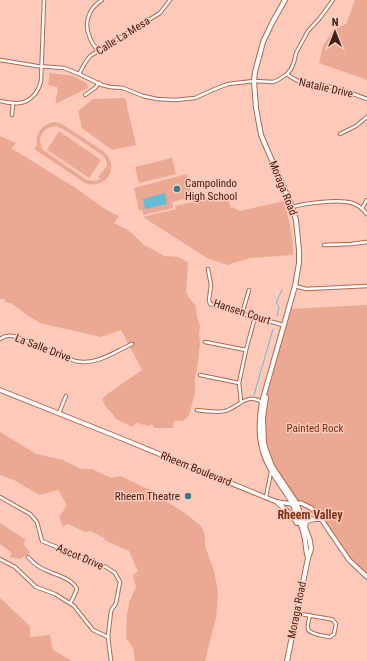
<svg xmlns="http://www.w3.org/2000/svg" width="367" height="661" font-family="'Roboto Condensed',sans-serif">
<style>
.green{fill:#eba893;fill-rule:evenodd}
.water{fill:#66bcd5}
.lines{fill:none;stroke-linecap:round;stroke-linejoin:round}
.stream{stroke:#66bcd5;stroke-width:1}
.minor-casing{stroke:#b4654c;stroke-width:4.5}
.tertiary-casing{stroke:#b4654c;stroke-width:5.5}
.secondary-casing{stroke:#b4654c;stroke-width:6}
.minor{stroke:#fff;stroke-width:2.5}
.tertiary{stroke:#fff;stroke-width:3.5}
.secondary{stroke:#fff;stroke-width:4}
.poi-dot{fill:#397a8c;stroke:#ffcab9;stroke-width:1.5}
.labels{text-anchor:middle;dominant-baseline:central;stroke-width:3;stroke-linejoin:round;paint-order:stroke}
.street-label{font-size:11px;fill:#412016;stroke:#ffcab9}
.poi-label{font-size:11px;fill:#412016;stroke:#ffcab9;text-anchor:start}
.park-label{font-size:11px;fill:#7d2b0e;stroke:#ffcab9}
.neighbourhood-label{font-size:12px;font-weight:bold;fill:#7b321a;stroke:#ffcab9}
</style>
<rect width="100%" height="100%" fill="#ffcab9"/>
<g class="green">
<path d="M355,0h12v80l-48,-17 4,-17 10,-16 13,-6z"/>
<path d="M50,73l23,3 14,7 1,5 -31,15h-1c-2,-6 4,-11 1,-16l-9,-2z"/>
<path d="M125,98l11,47 -24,5 -30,-22 -4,-17 15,-12z"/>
<path d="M54,122l6,1 5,3 38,25c18,14 4,40 -18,32l-51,-34 2,-3h1c-2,-12 5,-22 17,-24zM57,126l6,3 38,25c4,3 6,7 6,12l-9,11 3,2 -7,2 -7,-1 -44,-30c-7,-12 0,-23 14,-24z"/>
<path d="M59,131l42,29 -12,18 -42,-28z"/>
<path d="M0,136l16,7 -5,5 63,39 31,22 14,7 -5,7 14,7 16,15 21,11 13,1 10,5 -2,31 4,6 6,7 1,11 3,9 -1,8 1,10 -3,25 -2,7v18l-6,21 -6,6h-9l-1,7h-19l-2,-4 -3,2 -13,-3 -4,4 -16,-8 -3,-5 -7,-7 -4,-8c12,-11 26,-19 40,-29l-21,-40 -20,7 -61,-14 -13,-8 -16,-12 -6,-1v-3h-5z"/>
<path d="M172,158l4,16 -37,9 -4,-16z"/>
<path d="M187,174l5,23 -20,5 1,6 -30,7 -1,-5 -3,1 -5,-23z"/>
<path d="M227,195l4,13 2,-1 4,3 3,1 44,-10c5,19 9,34 9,54l-43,3 -23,7 -20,-7 -64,-41 33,-8 -1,-3z"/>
<path d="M367,305v272c-6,-6 -13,-11 -18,-18 -16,-19 -26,-51 -53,-56l-29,-50 -4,-35 5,-38 21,-71z"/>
<path d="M0,432l20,12 16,10 27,6 18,9h11l19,9 10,-2 22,11 9,3 9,6 3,4 21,13 16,13 4,9v11l9,25 4,21 -2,26 -11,43h-70l-2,-13 -7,-10 1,-24 3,-14 6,-13 -3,-12 5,-4 -9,-20 -25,-11 1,-2 -15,-7 -4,1 -18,-8 -5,3 -4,-11 3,-3 5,-8 -9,-15 -19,5 -25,-15 -14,-5z"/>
<path d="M0,523l26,17 -3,4 7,8 -10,7 -10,-2 2,-4 -12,-9z"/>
<path d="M0,598l30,28v11l20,-2 3,15 19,11h-72z"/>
</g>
<path class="water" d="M165,193l2,11 -22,5 -2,-10z"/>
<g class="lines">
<g class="stream">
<path d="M277,316l2,-9 -3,-4 6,-13"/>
<path d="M254,395l19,-66"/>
</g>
<defs>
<g id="minor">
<path d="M98,51c-3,-4 -6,-8 -8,-13 -7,-15 -1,-30 12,-38"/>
<path d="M0,60l37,6 27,2 15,6 23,11 8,2 13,1 20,8 14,3 19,1 19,-2 20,-9 13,-5 26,-3 19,1 5,-2 9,-6 4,-5 3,-7 2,-9 12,-22 12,-13 13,-18"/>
<path d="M79,74l6,-11 5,-7 70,-43 10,-13"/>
<path d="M287,74c14,12 27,10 44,13 12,3 24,7 36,12"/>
<path d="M85,95l10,-7 4,-5"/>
<path d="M0,101c4,1 9,2 13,2 15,2 25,-9 28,-22l3,-81"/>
<path d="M12,115l1,-12"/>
<path d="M340,134l16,-8 11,-9"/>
<path d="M292,207c14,-4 47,-8 60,-4 7,2 11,6 15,11"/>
<path d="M362,208l5,-8"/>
<path d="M324,245l27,-1 16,-2"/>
<path d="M208,269l3,16 -2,15 1,4 32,10 13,3 28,8"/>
<path d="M295,286l11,3 61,-3"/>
<path d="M242,314l7,-24"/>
<path d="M0,339c5,-4 11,-4 17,-2l58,24c21,5 39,-9 57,-17"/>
<path d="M205,342l41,8"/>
<path d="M200,375l39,8"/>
<path d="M241,402l-2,-19 7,-33 9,-33"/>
<path d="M197,410c7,1 25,3 31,0 12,-5 20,-17 34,-8"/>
<path d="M59,413l7,-17"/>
<path d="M0,497l30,17 7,8 5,19 64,26 9,6 5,9 -4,21 -5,8 -3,26 3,24"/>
<path d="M266,497l5,-25"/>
<path d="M28,557c3,3 6,7 10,9 11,8 33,10 39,23l-4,9 -3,5"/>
<path d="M0,559l15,8 21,20 19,7 19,12 19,24 15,7"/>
<path d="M297,613l4,1 29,5 3,1 3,4 -2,10 -4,3c-6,-1 -21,-3 -22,-8 -1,-4 1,-10 2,-14"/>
</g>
<path id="tertiary" d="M0,390l108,43 169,69 15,2 9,-1 10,5 8,8 30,44 18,17"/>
<g id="secondary">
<path d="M285,0l-13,23 -9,19 -8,30 -1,9 2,27 5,27 31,72 4,13 3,30v13l-4,23 -33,116c-4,24 -4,45 8,66 6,13 17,24 23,37 5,11 10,23 12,35 1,6 1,12 3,18"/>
<path d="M266,397l-3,21 1,25 3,10 5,13 24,36 9,25 5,14 1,8 -3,9 -21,103"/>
<path d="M277,502c7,7 15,12 20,21"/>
<path d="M305,527l1,-5c5,-4 9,-3 15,-3"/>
</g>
</defs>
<use href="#minor" class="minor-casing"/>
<use href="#tertiary" class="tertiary-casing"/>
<use href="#secondary" class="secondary-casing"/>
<use href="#minor" class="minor"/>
<use href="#tertiary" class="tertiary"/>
<use href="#secondary" class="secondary"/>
</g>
<g class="poi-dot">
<circle cx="177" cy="189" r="4"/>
<circle cx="188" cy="496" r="4"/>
</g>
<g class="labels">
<g class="street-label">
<text transform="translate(123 36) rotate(-32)">Calle La Mesa</text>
<text transform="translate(326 88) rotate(13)">Natalie Drive</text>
<text transform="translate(283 188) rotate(68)">Moraga Road</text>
<text transform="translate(242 312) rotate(18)">Hansen Court</text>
<text transform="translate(43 348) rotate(21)">La Salle Drive</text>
<text transform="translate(196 469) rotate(22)">Rheem Boulevard</text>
<text transform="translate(80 557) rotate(23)">Ascot Drive</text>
<text transform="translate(297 610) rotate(-79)">Moraga Road</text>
</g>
<g class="poi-label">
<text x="185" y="183">Campolindo<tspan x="185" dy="13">High School</tspan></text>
<text x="180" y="496" text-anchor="end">Rheem Theatre</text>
</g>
<g class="park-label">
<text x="315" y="428">Painted Rock</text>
</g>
<g class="neighbourhood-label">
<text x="310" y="515">Rheem Valley</text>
</g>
</g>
<g transform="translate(335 32)" stroke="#ffcab9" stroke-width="3" paint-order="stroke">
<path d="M0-3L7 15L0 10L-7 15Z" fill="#412016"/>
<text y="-6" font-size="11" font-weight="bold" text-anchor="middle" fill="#412016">N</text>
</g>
</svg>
